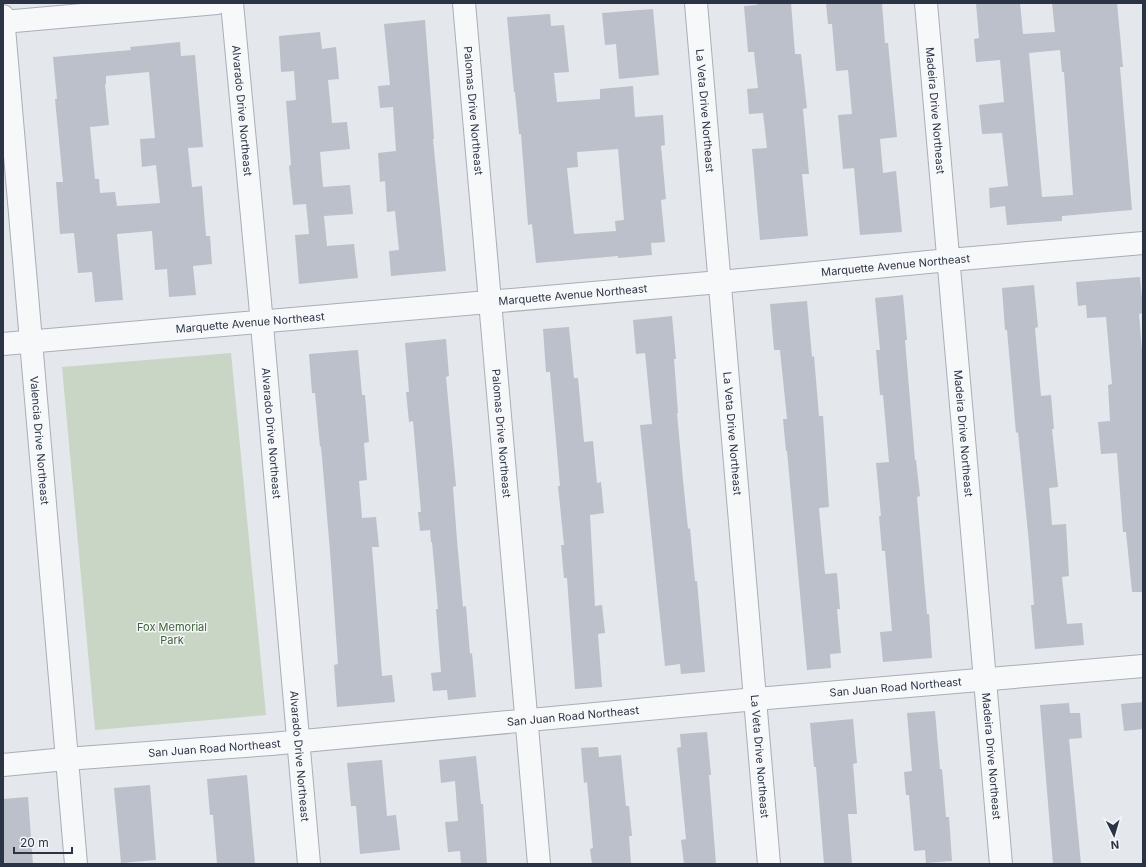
<svg xmlns="http://www.w3.org/2000/svg" width="1146" height="867" font-family="Inter,sans-serif">
<style>
.green{fill:#c9d6c5}
.building{fill:#bbc0ca;fill-rule:evenodd}
.lines{fill:none;stroke-linecap:round;stroke-linejoin:round}
.minor-casing{stroke:#a9aeb7;stroke-width:24}
.tertiary-casing{stroke:#a9aeb7;stroke-width:24}
.minor{stroke:#f7f8fa;stroke-width:22}
.tertiary{stroke:#f7f8fa;stroke-width:22}
.labels{text-anchor:middle;dominant-baseline:central;stroke-width:3;stroke-linejoin:round;paint-order:stroke}
.street-label{font-size:11px;fill:#2b3445;stroke:#f4f6f9}
.park-label{font-size:11px;fill:#3f6138;stroke:#f4f6f9}
</style>
<rect width="100%" height="100%" fill="#e4e7ec"/>
<path class="green" d="M231,353l35,362 -171,15 -33,-363z"/>
<g class="building">
<path d="M757,3h34l4,51h6l6,54 -4,1 6,65h-7l6,62 -48,4 -8,-91 15,-1 -4,-35 -14,1 -2,-25 11,-1 -4,-36h-6l-4,-46 13,-1z"/>
<path d="M826,3h56l3,40h3l9,94 -17,2 3,34 13,-2 6,61 -42,3 -6,-67 -11,1 -5,-54 14,-1 -4,-44 -12,1 -4,-47h-4z"/>
<path d="M976,3h44l3,31 32,-2 -3,-29h65l6,64h-3l12,143 -70,6v5l-55,4 -2,-19 -15,2 -1,-20 19,-2 -6,-53 -20,1 -3,-29 25,-3 -4,-42 -24,2 -2,-23 5,-1zM1060,50l2,22h2l9,123 -31,2 -13,-144z"/>
<path d="M653,9l6,66 -40,4 -3,-35 -11,1 -3,-32z"/>
<path d="M550,14l1,12 13,-1 5,47 -15,1 3,29 43,-3v-10l33,-3 2,31 28,-2 2,30 -4,1 5,53 -5,1 4,42 -14,1 1,12 -34,3v-2l-82,7 -4,-39 -4,1 -7,-91h-2l-4,-42h-1l-7,-75zM618,149l6,71 -9,1 1,10 -42,3 -7,-66 11,-1 -1,-15z"/>
<path d="M425,20l9,119h-1l13,132 -55,5 -2,-25 10,-1 -4,-39 -8,1 -2,-31 -5,1 -2,-29 18,-2 -3,-44 -13,1 -2,-22 12,-1 -6,-61z"/>
<path d="M320,32l2,17 14,-2 3,32 -11,1 4,43 15,-1 3,27 -30,3 3,35 27,-2 3,29 -29,2 3,30 27,-2 4,34 -59,6 -4,-49 14,-1 -3,-30 -13,1 -4,-39 2,-1 -5,-64 10,-1 -2,-29 -13,1 -2,-36z"/>
<path d="M180,42l1,14 14,-1 8,92 -15,1 4,39 10,-1 4,50h4l2,28 -19,2 3,29 -27,2 -2,-28 -12,1 -3,-39 -35,3 6,66 -28,2 -3,-30 -14,1 -4,-40 -14,1 -4,-52h7l-8,-83h2l-4,-42 78,-7 -1,-3zM149,72l6,66 -15,1 2,28 14,-2 4,38 -43,3 -2,-14 -15,1 -1,-14h-4l-5,-52 19,-2 -4,-41h1v-8z"/>
<path d="M1140,277l3,32v4l-4,1 4,49v229h-11l-6,-60h-3l-6,-79 -16,1 -3,-32 12,-1 -2,-36 4,-1 -6,-67 -19,1 -1,-13 -8,1 -2,-24z"/>
<path d="M1034,285l4,42 -3,1 6,68 10,-1 3,34h-2l6,58 -9,1 3,37 14,-1 3,52 -7,1 5,47 15,-1 2,22 -49,4 -4,-44h3l-5,-62 -11,-111 -2,1 -9,-103h-2l-3,-42z"/>
<path d="M903,295l4,45h-2l10,120h1l4,36 -3,1 10,117h2l3,44 -49,4 -3,-30 12,-1 -7,-80h-3l-3,-35h2l-5,-53 13,-1 -6,-67h-3l-4,-45h4l-5,-52z"/>
<path d="M807,301l5,56 2,-1 5,60h4l6,91 -10,1 6,66 12,-1 3,36h-3l4,44 -11,1 1,14 -24,2 -20,-219h-1l-3,-32h4l-7,-69h-6l-4,-46z"/>
<path d="M672,316l4,43h-2l4,54h-1l6,67 5,49 2,-1 5,53h2l8,91 -24,2 -1,-10 -15,2 -25,-241 12,-1 -6,-62 -1,-9 -9,1 -3,-34z"/>
<path d="M569,327l5,51h4l6,64 9,-1 4,42 4,-1 3,31 -14,2 5,91 7,-1 3,28 -7,1 4,53 -27,2 -8,-111h-3l-3,-33h3l-6,-59h2l-10,-114h-4l-3,-43z"/>
<path d="M446,339l3,37 -3,1 10,109 -3,1 4,53 6,67 3,-1 4,48 2,-1 4,44 -28,3 -1,-10 -14,1 -2,-18 10,-1 -5,-63h2l-6,-67h-1l-1,-12 -10,1 -2,-19h3l-8,-91 -4,1 -3,-30h3l-4,-49z"/>
<path d="M358,350l4,45h3l4,47 -5,1 3,37 -8,1 3,37 14,-1 3,30h-7l10,129 10,-1 3,27 -58,5 -3,-42 4,-1 -8,-113 -9,-105 -1,1 -5,-54h-3l-3,-39z"/>
<path d="M1143,702v27l-19,2 -3,-27z"/>
<path d="M1069,703l1,10h10l2,25 -13,1 12,125h-28l-13,-159z"/>
<path d="M935,711l5,58h2l4,48h3l3,44 -26,2 -1,-13 -11,1 -5,-56h-3l-2,-23 8,-1 -5,-58z"/>
<path d="M853,719l4,44 -4,1 4,50h-9l4,50h-28l-8,-97h-2l-4,-44z"/>
<path d="M707,732l4,43h-2l7,89h-32l-3,-24 5,-1 -9,-91 4,-1 -1,-13z"/>
<path d="M598,747l1,10 22,-2 5,51h3l3,30h-3l2,28h-39l-2,-15 3,-1 -6,-66 -3,1 -3,-35z"/>
<path d="M476,756l5,48h2l4,60h-26l-1,-13 -12,1 -3,-30 13,-1 -3,-40 -14,2 -2,-23z"/>
<path d="M382,760l5,56 9,-1 4,35 -40,4 -4,-48h-5l-4,-43z"/>
<path d="M247,775l8,89h-38l-4,-49h-3l-3,-36z"/>
<path d="M150,785l6,75 -35,3 -7,-75z"/>
<path d="M28,797l5,67h-30v-65z"/>
</g>
<g class="lines">
<defs>
<g id="minor">
<path id="s1" d="M464,3l75,861"/>
<path id="s2" d="M696,3l73,861"/>
<path id="s3" d="M926,3l75,861"/>
<path id="s4" d="M3,16l73,848"/>
<path d="M3,22l214,-19"/>
<path id="s5" d="M3,344l717,-62 229,-22 194,-17"/>
<path id="s6" d="M3,765l63,-6 205,-15 485,-45 387,-33"/>
</g>
<g id="tertiary">
<path id="s7" d="M232,3l28,299 49,562"/>
</g>
</defs>
<use href="#minor" class="minor-casing"/>
<use href="#tertiary" class="tertiary-casing"/>
<use href="#minor" class="minor"/>
<use href="#tertiary" class="tertiary"/>
</g>
<g class="labels">
<g class="street-label">
<text stroke="none"><textPath href="#s7" startOffset="108">Alvarado Drive Northeast</textPath></text>
<text stroke="none"><textPath href="#s1" startOffset="108">Palomas Drive Northeast</textPath></text>
<text stroke="none"><textPath href="#s2" startOffset="108">La Veta Drive Northeast</textPath></text>
<text stroke="none"><textPath href="#s3" startOffset="108">Madeira Drive Northeast</textPath></text>
<text stroke="none"><textPath href="#s5" startOffset="896">Marquette Avenue Northeast</textPath></text>
<text stroke="none"><textPath href="#s5" startOffset="572">Marquette Avenue Northeast</textPath></text>
<text stroke="none"><textPath href="#s5" startOffset="248">Marquette Avenue Northeast</textPath></text>
<text stroke="none"><textPath href="#s7" startOffset="432">Alvarado Drive Northeast</textPath></text>
<text stroke="none"><textPath href="#s1" startOffset="432">Palomas Drive Northeast</textPath></text>
<text stroke="none"><textPath href="#s2" startOffset="432">La Veta Drive Northeast</textPath></text>
<text stroke="none"><textPath href="#s3" startOffset="432">Madeira Drive Northeast</textPath></text>
<text stroke="none"><textPath href="#s4" startOffset="426">Valencia Drive Northeast</textPath></text>
<text stroke="none"><textPath href="#s6" startOffset="896">San Juan Road Northeast</textPath></text>
<text stroke="none"><textPath href="#s6" startOffset="572">San Juan Road Northeast</textPath></text>
<text stroke="none"><textPath href="#s6" startOffset="212">San Juan Road Northeast</textPath></text>
<text stroke="none"><textPath href="#s7" startOffset="756">Alvarado Drive Northeast</textPath></text>
<text stroke="none"><textPath href="#s2" startOffset="756">La Veta Drive Northeast</textPath></text>
<text stroke="none"><textPath href="#s3" startOffset="756">Madeira Drive Northeast</textPath></text>
</g>
<g class="park-label">
<text x="172" y="627">Fox Memorial<tspan x="172" dy="13">Park</tspan></text>
</g>
</g>
<rect width="1146" height="867" fill="none" stroke="#2b3445" stroke-width="8"/>
<g transform="translate(1114 835) rotate(175)" stroke="#f4f6f9" stroke-width="3" paint-order="stroke">
<path d="M0-3L7 15L0 10L-7 15Z" fill="#2b3445"/>
<text y="-6" font-size="11" font-weight="bold" text-anchor="middle" fill="#2b3445">N</text>
</g>
<path d="M14 847v6h58v-6" fill="none" stroke="#2b3445" stroke-width="2"/>
<text x="20" y="847" font-size="12" fill="#2b3445" stroke="#f4f6f9" stroke-width="3" paint-order="stroke">20 m</text>
</svg>
